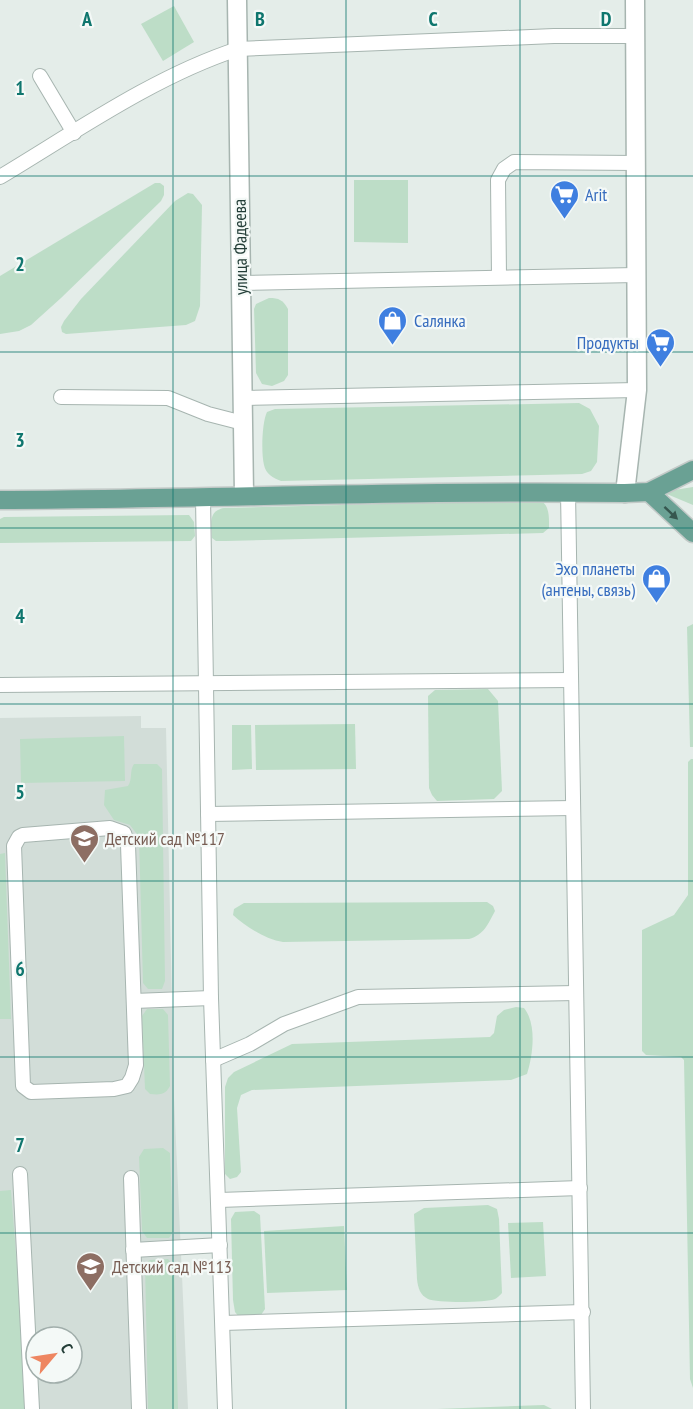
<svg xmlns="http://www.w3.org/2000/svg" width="693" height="1409" font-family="'PT Sans Narrow',sans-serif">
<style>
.built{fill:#d2ddd8;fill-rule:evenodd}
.green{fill:#bdddc7}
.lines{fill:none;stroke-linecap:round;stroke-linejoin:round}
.lane-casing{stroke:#a7b5b0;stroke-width:16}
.street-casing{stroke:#a7b5b0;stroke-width:21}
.primary-casing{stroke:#c2c9c7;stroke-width:21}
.lane{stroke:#fff;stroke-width:14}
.street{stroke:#fff;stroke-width:18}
.primary{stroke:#6aa194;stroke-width:18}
.oneway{fill:#36574f}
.grid{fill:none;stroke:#0f766e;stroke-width:1.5;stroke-opacity:0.55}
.labels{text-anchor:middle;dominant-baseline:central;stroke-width:4.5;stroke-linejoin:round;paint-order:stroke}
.shop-label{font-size:18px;fill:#366cbe;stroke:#f4f9f7;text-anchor:start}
.street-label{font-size:18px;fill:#243e38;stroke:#f4f9f7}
.education-label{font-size:18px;fill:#785e54;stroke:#f4f9f7;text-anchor:start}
.grid-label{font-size:20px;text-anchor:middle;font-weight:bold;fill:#0f766e;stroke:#f4f9f7;stroke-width:4.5;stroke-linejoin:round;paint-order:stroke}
</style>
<rect width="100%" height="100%" fill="#e4ede9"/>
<path class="built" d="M141,716v12h25l8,370 14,311h-188v-691zM36,1337h36v36h-36z"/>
<g class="green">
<path d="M174,6l20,36 -31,19 -22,-37z"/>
<path d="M354,180h54v63l-54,-1z"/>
<path d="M155,183h5l4,3v9l-3,6 -100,97 -30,27 -12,6 -19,3v-58z"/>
<path d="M188,193l5,1 9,11 -2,101 -5,15 -9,4 -120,9 -4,-2 -1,-5 3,-6 17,-22 94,-98z"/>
<path d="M269,298c10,0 14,2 19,11v66l-4,6 -12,5 -10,-2 -6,-11 -2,-64 2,-5z"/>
<path d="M579,403l11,6 9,17 -2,36 -6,9 -9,3 -301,7c-8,-3 -15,-7 -17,-16 -3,-12 -2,-43 3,-53l8,-3z"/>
<path d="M693,487v18l-31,-13z"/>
<path d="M539,500c11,4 10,18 10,28l-6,5 -317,8h-10l-4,-3c0,-13 -5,-27 12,-30z"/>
<path d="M189,515l5,7 1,14 -4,5 -191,2v-24l4,-2z"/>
<path d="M693,624v123h-3l-3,-120z"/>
<path d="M488,689l10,12 4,90 -8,8 -57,2 -5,-6 -3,-7 -1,-92 7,-6z"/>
<path d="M355,724l1,45 -100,1 -1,-45z"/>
<path d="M232,725h19l1,44 -20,1z"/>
<path d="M124,736l1,45 -104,2 -1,-44z"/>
<path d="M691,759h2v629l-3,-9 -6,-319 -3,-3 -35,-2 -4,-4v-121l32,-15 14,-20v-133z"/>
<path d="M134,764h23l5,5 3,212 -3,8h-14l-5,-6 -4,-146 -9,-12 -16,-5 -10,-15 1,-15 23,-4c5,-7 1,-15 6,-22z"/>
<path d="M5,853l6,166h-11v-165z"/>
<path d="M487,902l6,4 2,5c-7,13 -11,24 -26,28l-186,3c-17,-2 -38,-16 -50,-27l1,-6 10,-6z"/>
<path d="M516,1007l8,1c13,16 9,47 3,66l-16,6 -259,10 -11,5 -4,13 4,64 -4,5 -7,2 -5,-5v-87l3,-9 6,-6 58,-28 198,-7 4,-4 3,-17 7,-6z"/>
<path d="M147,1009h16l5,6 2,71c-5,9 -10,9 -20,8l-5,-5 -3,-73z"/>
<path d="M163,1148l7,5 3,79 -4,6h-22l-5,-7 -3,-74 5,-8z"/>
<path d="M11,1190l17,219h-28v-218z"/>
<path d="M488,1205l9,4 2,10 3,74c-2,2 -5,5 -7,6 -9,4 -59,4 -67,0 -8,-4 -10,-11 -11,-20l-3,-65 10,-6z"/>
<path d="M254,1211l6,4 5,94 -4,6 -22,2 -4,-5 -2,-12 -2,-81 4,-7z"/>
<path d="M543,1222l3,54 -35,2 -3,-55z"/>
<path d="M344,1226l3,64 -80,3 -3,-62z"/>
<path d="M168,1259l6,7 4,143h-30l-3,-145 5,-4z"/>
<path d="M544,1405l8,4h-115z"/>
</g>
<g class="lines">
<defs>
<g id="lane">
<path d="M40,76l34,57"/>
<path d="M0,177c75,-45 155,-101 238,-128l316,-13h82"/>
<path d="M499,277l-1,-97 6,-11 10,-7 122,1"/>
<path d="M241,283l395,-8"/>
<path d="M61,397l107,1 40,16 35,9"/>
<path d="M243,398l394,-8"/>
<path d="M568,492l15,917"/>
<path d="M203,498l8,500 14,411"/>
<path d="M0,685l571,-5"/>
<path d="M208,814l365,-6"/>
<path d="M110,828l14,5 4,12 8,220 -4,13 -5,8 -13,3 -83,3 -8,-6 -9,-240 5,-9 4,-2z"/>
<path d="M134,1001l77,-3"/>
<path d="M213,1060l37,-16 34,-20 74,-27 218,-4"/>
<path d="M20,1174l12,235"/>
<path d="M131,1178l8,231"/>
<path d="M219,1200l361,-12"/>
<path d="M133,1250l87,-5"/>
<path d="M223,1323l360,-11"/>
</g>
<g id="street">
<path d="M237,0l7,495"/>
<path d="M625,493l12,-103 -2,-390"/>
</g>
<g id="primary">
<path d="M649,492l44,41"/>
<path d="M0,500c209,-1 417,-10 625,-7l24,-1 44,-22"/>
</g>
</defs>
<use href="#lane" class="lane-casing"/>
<use href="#street" class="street-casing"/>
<use href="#primary" class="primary-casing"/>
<use href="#lane" class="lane"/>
<use href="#street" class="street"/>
<use href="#primary" class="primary"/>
</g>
<defs><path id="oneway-solid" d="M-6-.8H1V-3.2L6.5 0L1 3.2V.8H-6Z" transform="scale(1.5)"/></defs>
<use class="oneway" href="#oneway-solid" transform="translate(671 513) rotate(43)"/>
<path class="grid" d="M173,0v1409M346,0v1409M520,0v1409M0,176h693M0,352h693M0,528h693M0,704h693M0,881h693M0,1057h693M0,1233h693"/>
<defs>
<symbol id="supermarket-pin" viewBox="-11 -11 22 30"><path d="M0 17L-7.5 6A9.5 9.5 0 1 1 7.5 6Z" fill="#3f7fe0" stroke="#f4f9f7"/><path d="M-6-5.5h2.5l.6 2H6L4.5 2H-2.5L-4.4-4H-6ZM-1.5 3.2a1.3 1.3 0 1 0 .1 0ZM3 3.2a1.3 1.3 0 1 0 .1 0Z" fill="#fff"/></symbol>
<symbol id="shop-pin" viewBox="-11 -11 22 30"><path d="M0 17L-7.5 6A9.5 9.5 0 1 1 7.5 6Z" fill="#3f7fe0" stroke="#f4f9f7"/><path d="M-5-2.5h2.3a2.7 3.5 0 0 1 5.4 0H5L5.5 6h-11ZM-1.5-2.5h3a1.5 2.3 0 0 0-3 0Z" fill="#fff"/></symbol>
<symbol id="school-pin" viewBox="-11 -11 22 30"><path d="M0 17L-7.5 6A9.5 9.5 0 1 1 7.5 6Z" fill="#8d6e63" stroke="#f4f9f7"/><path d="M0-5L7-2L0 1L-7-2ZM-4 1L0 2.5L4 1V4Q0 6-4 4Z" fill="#fff"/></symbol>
</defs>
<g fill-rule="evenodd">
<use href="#supermarket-pin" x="548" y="178" width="33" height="45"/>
<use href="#shop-pin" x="376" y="304" width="33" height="45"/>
<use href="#supermarket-pin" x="644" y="326" width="33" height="45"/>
<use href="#shop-pin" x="640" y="562" width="33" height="45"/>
<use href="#school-pin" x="68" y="822" width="33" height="45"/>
<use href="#school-pin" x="74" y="1250" width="33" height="45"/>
</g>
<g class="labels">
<g class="shop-label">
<text x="585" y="194">Arit</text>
<text x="414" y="320">Салянка</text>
<text x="639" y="342" text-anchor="end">Продукты</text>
<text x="635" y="568" text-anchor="end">Эхо планеты<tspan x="635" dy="21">(антены, связь)</tspan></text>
</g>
<g class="street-label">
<text transform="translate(240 247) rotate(-91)">улица Фадеева</text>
</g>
<g class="education-label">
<text x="105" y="838">Детский сад №117</text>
<text x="112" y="1266">Детский сад №113</text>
</g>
</g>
<g class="grid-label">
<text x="87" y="26">A</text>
<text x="260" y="26">B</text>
<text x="433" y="26">C</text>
<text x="606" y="26">D</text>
<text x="20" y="95">1</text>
<text x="20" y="271">2</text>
<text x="20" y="447">3</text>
<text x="20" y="623">4</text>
<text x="20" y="799">5</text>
<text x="20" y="976">6</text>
<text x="20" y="1152">7</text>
</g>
<g transform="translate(54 1355) rotate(61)"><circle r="28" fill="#f4f9f7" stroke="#a1aeab" stroke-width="1.5"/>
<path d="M0-4.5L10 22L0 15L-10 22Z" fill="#ee8661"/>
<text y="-9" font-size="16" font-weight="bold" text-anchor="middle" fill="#243e38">С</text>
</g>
</svg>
